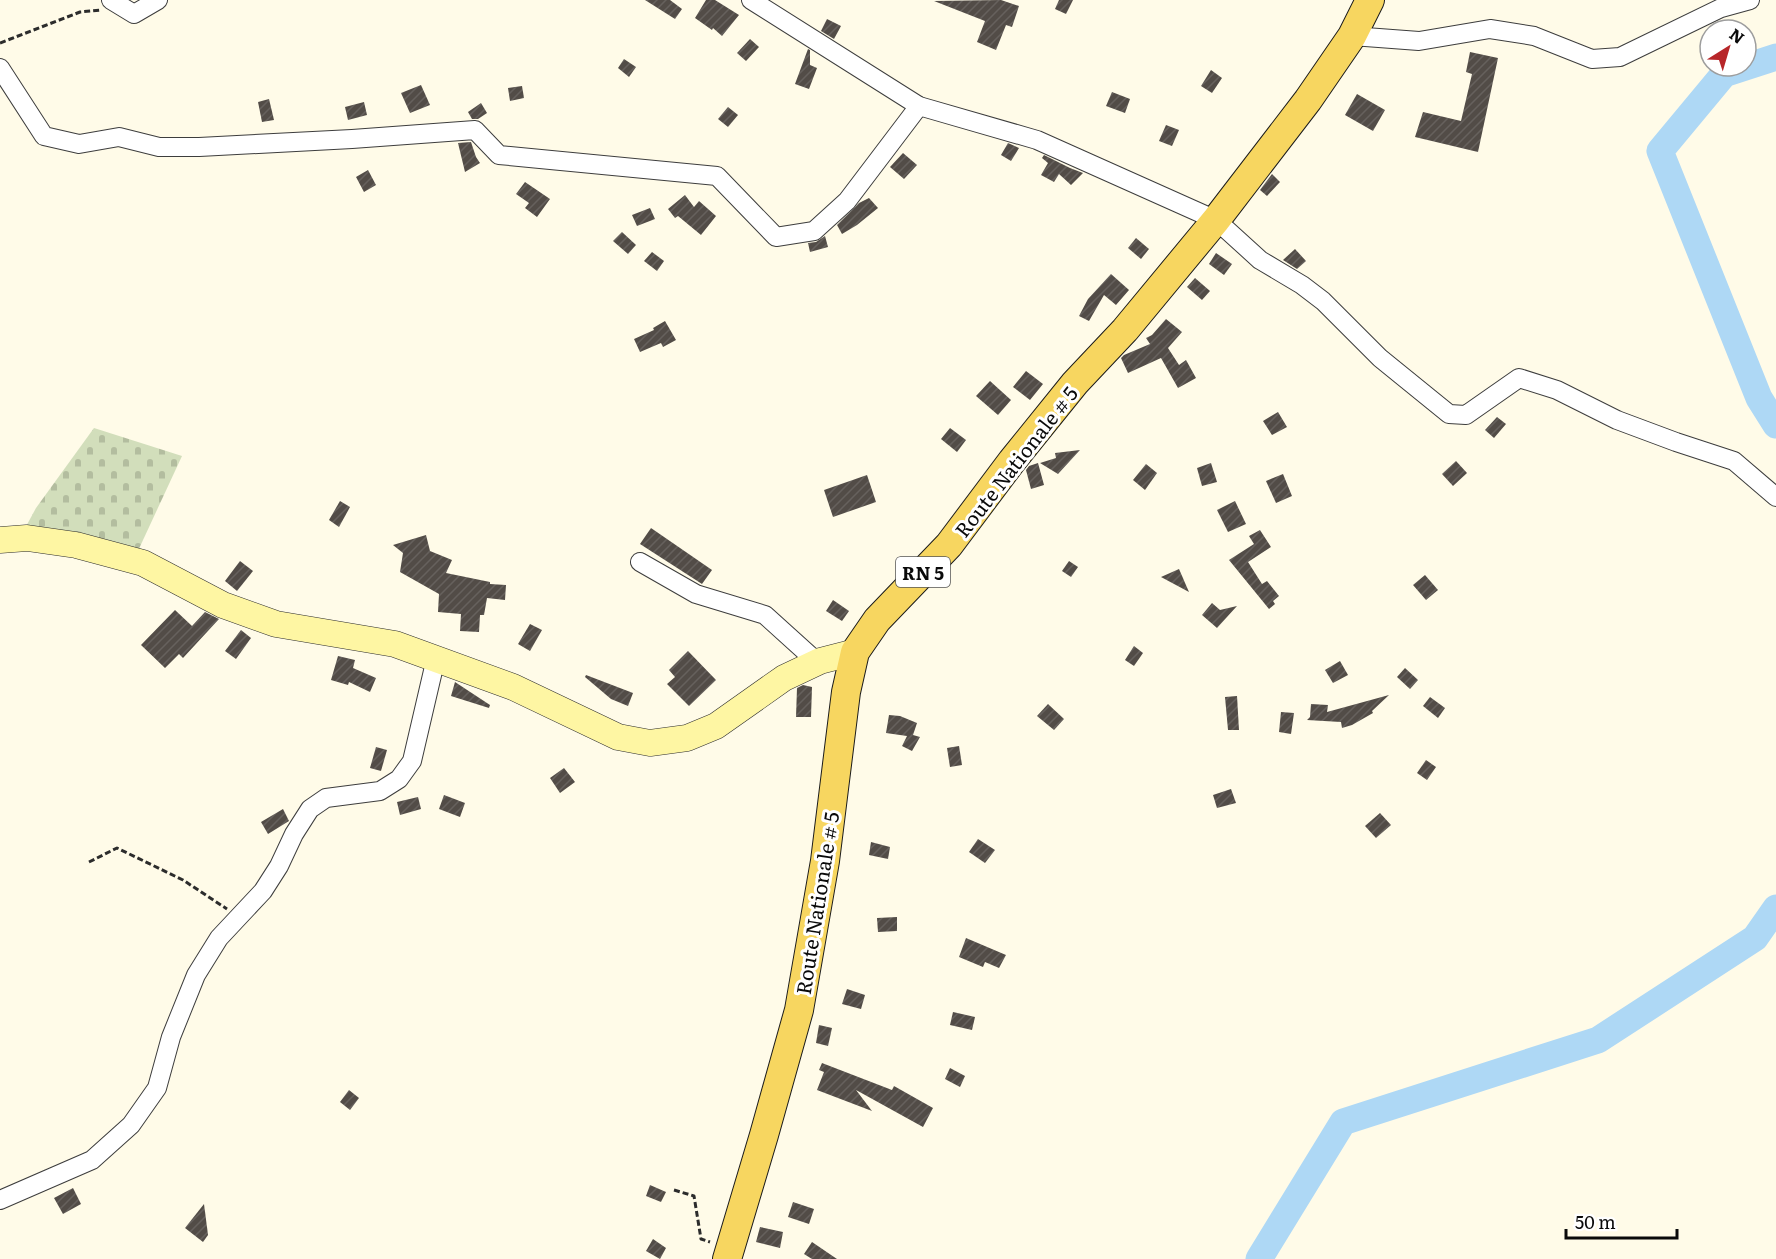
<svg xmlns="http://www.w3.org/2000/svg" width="1776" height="1259" font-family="Literata,serif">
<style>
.cemetery{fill:url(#cemetery-stones)}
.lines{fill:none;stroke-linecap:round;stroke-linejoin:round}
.river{stroke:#aed8f5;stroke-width:27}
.building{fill:url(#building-hatch)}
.street-casing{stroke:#3d3d3d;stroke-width:20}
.secondary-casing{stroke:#2c2c2c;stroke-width:27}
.primary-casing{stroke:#1b1b1b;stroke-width:30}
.path{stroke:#2c2c2c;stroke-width:3;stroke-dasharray:6 3;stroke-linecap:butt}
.street{stroke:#fff;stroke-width:18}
.secondary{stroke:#fef6a3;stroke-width:26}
.primary{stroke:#f7d660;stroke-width:28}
.labels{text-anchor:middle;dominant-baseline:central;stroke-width:6;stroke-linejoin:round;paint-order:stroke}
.shield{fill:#fff;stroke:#545454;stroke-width:1.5}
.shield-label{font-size:18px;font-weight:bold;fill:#0a0a0a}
.street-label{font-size:20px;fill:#0a0a0a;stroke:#fff}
</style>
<defs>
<pattern id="cemetery-stones" width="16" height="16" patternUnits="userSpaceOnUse" patternTransform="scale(1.5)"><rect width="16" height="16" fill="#d2debb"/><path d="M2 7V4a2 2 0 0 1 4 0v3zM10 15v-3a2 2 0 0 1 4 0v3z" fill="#b3bd9f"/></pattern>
<pattern id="building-hatch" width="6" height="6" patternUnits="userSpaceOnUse" patternTransform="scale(1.5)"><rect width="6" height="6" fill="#524c47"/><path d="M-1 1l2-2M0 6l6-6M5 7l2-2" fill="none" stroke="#66615d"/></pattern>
</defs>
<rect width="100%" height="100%" fill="#fffbe8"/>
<path class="cemetery" d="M94,428l88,28 -45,97 -114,-21 13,-24z"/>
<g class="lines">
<g class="river">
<path d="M1776,57l-52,17 -64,77 99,247 17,27"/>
<path d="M1259,1259l84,-137 255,-82 157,-102 21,-30"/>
</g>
</g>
<g class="building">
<path d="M645,0h25l12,9 -7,10z"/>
<path d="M706,0h9l24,15 -17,21 -9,-8 -1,2 -17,-12z"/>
<path d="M1001,0l18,6 -7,21 -6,-2 -10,25 -19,-8 8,-21 -51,-20z"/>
<path d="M1059,0h14l-7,14 -11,-5z"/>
<path d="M827,19l14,7 -7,13 -13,-8z"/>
<path d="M750,39l9,8 -13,14 -9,-8z"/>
<path d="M808,49l2,1v15l7,3 -8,21 -14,-5z"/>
<path d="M1470,52l28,6 -20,94 -63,-15 8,-25 38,9 11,-47 -6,-2z"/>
<path d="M624,59l12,8 -7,10 -11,-9z"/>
<path d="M1211,70l11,8 -10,15 -11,-7z"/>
<path d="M421,85l9,20 -20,8 -9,-20z"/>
<path d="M522,86l2,12 -14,3 -2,-13z"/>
<path d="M1112,92l18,7 -5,14 -19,-7z"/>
<path d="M1357,94l28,16 -12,21 -28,-16z"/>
<path d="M269,99l5,21 -12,2 -4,-20z"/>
<path d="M364,102l3,13 -19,5 -3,-13z"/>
<path d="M481,103l6,10 -9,6h-6l-4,-7z"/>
<path d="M728,107l10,8 -10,12 -10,-8z"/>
<path d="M1166,125l13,5 -7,16 -13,-5z"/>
<path d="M471,142l5,15 4,6 -15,9 -7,-29z"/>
<path d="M1008,143l11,5 -8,13 -10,-6z"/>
<path d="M903,153l14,12 -13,14 -14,-12z"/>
<path d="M1044,155l26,13 13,5 -12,12 -12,-11 -5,8 -13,-7 7,-12 -6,-5z"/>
<path d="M368,170l8,15 -12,7 -8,-15z"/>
<path d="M1272,174l8,8 -13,14 -7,-6z"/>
<path d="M525,182l25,17 -13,18 -12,-9 4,-5 -13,-9z"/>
<path d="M685,195l9,12 5,-6 17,15 -15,19 -23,-19 -3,2 -7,-9z"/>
<path d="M869,198l9,10 -21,17 -15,9 -5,-9 22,-22z"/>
<path d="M650,208l5,11 -18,7 -5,-11z"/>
<path d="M622,232l14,13 -8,9 -15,-13z"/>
<path d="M825,236l3,11 -18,5 -2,-9 8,-1z"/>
<path d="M1136,238l13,11 -8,10 -13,-11z"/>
<path d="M1295,249l11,12 -9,8 -14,-9z"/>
<path d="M652,252l12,9 -7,10 -13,-10z"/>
<path d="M1216,253l16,11 -8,11 -15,-11z"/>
<path d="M1111,274l18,16 -13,15 -12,-10 -15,26 -10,-5 9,-17z"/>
<path d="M1195,278l15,13 -8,9 -15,-13z"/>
<path d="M1166,319l16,13 -14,16 11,17 7,-5 10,18 -18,10 -17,-30 -33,15 -7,-15 3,-3 26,-11 -4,-6 6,-3z"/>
<path d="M665,321l11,19 -13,7 -2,-4 -21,9 -6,-13 20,-9 -1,-2z"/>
<path d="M1026,371l17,13 -13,16 -17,-13z"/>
<path d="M990,381l21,19 -13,15 -22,-19z"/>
<path d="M1278,412l9,15 -15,8 -9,-14z"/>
<path d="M1497,417l9,7 -12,14 -9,-8z"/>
<path d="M950,428l16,12 -9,12 -16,-13z"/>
<path d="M1080,450l-22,24 -18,-11 16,-5 -1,-5z"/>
<path d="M1456,461l11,12 -14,13 -11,-12z"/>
<path d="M1038,463l6,22 -13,4 -5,-19 3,-4z"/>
<path d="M1211,463l6,19 -15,4 -5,-18z"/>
<path d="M1146,464l11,9 -12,17 -12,-10z"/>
<path d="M1283,474l9,22 -16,7 -10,-22z"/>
<path d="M867,475l9,27 -43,15 -9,-27z"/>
<path d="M340,501l10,6 -11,20 -10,-7z"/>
<path d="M1235,501l11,23 -18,8 -11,-22z"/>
<path d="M651,528l61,42 -10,14 -62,-40z"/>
<path d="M1260,530l11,17 -23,15 14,22 5,-3 12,15 -6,5 2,3 -6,5 -40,-49 25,-16 -5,-8z"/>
<path d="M426,535l4,16 22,9 -6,13 44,9v2l16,1 -1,15 -18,-2 -3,17h-4l-1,17 -19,-1 1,-17 -23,-2 1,-18 -39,-22 3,-19 -10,-8z"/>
<path d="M240,561l13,10 -16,20 -12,-10z"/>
<path d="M1069,561l9,6 -7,10 -9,-6z"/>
<path d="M1179,569l10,23 -28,-15z"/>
<path d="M1425,575l13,15 -12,10 -13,-15z"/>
<path d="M833,600l16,11 -7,10 -16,-10z"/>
<path d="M1212,603l8,7 17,-4 -20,22 -15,-13z"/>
<path d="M175,610l17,16 13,-14 14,7 -36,39 -4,-4 -14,14 -24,-23z"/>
<path d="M530,624l12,6 -12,21 -12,-7z"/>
<path d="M241,630l10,8 -15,21 -11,-8z"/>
<path d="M1134,646l9,7 -9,13 -9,-6z"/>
<path d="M688,651l28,29 -27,26 -22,-22 8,-7 -6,-7z"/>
<path d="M338,656l17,4 -2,8 23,10 -6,14 -21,-10 -1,3 -17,-5z"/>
<path d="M1340,661l8,14 -15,8 -8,-13z"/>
<path d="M1405,668l13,12 -8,9 -13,-12z"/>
<path d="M586,675l47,18 -5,13 -17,-7 -26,-22z"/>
<path d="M455,682l35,23 -1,3 -38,-12z"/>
<path d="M803,685l9,2 -1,30h-15l1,-29z"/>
<path d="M1389,695l-17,16 1,2 -21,12 -10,3 -1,-6 -34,-2 3,-3 1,-13 17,1 -1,7z"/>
<path d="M1237,696l2,34h-11l-3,-33z"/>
<path d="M1430,697l15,11 -7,10 -15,-12z"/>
<path d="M1048,704l16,15 -10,11 -17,-14z"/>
<path d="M1281,712l13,1 -3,21 -12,-2z"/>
<path d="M889,715l11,1 17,7 -4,12 7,2 -8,14 -10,-5 5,-10 -21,-3z"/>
<path d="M959,746l3,19 -12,2 -3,-19z"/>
<path d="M376,747l11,3 -6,21 -11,-3z"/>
<path d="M1426,760l10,7 -9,13 -10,-7z"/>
<path d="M564,768l11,14 -15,11 -10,-15z"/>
<path d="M1231,789l5,14 -19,5 -4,-13z"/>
<path d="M444,795l21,8 -5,14 -21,-8z"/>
<path d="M418,797l3,12 -21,6 -3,-13z"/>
<path d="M283,809l6,12 -21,13 -7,-12z"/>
<path d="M1380,813l11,12 -15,13 -11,-12z"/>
<path d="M978,839l17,11 -10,13 -16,-11z"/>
<path d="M871,842l19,5 -2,12 -19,-4z"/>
<path d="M897,917v14l-19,1 -1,-14z"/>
<path d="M966,938l40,17 -7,13 -14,-6 -2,5 -24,-10z"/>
<path d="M847,989l18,6 -4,14 -19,-5z"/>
<path d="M953,1012l22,5 -3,13 -22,-5z"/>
<path d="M819,1025l13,3 -4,18 -12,-3z"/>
<path d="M822,1063l70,27 2,-4 39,22 -10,19 -67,-37 16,21 -55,-21 7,-18 -5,-2z"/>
<path d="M950,1068l15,8 -5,11 -15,-8z"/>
<path d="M349,1090l10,8 -9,12 -10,-8z"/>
<path d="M650,1185l16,7 -5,10 -15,-6z"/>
<path d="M73,1188l8,16 -18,10 -9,-16z"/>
<path d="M793,1202l21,7 -5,15 -21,-7z"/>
<path d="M204,1204l4,31 -5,7 -18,-14z"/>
<path d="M760,1227l23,5 -3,16 -24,-6z"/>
<path d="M653,1239l13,9 -6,11 -14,-8z"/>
<path d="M812,1242l25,17h-25l-8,-5z"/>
</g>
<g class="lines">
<defs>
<g id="street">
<path d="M111,0l23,14 24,-14"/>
<path d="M751,0l168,106 118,34 179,80 44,40 42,25 21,16 57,57 69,56 17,1 53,-37 38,12 60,30 59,22 58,19 42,36"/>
<path d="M1352,36l67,5 71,-12 44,7 58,23 28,-2 101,-49 29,-8"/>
<path d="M0,68l44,68 35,8 40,-7 40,10h40l153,-8 123,-9 24,25 218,21 59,61 38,-6 33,-30 72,-95"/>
<path d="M640,562l56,32 69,21 52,47"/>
<path d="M0,1200l92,-40 39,-35 26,-37 14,-51 25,-62 23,-37 44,-47 16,-25 15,-32 16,-25 16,-11 54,-7 19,-12 13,-18 24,-103"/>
</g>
<path id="secondary" d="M0,540l27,-2 49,7 67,18 80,42 53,19 119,20 118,43 105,50 32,6 37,-5 29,-12 68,-48 36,-17 35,-9"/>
<path id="primary" d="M727,1259l37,-124 35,-125 26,-149 21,-169 9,-40 22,-32 72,-75 63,-84 63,-78 50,-53 91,-110 92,-120 44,-64 18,-36"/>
</defs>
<use href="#street" class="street-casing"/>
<use href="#secondary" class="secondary-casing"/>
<use href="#primary" class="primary-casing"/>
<g class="path">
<path d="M0,43l80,-31 21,-2"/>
<path d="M89,862l28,-14 66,32 44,29"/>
<path d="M674,1190l20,6 7,43 9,3"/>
</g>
<use href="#street" class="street"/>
<use href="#secondary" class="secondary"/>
<use href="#primary" class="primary"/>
</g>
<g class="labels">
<rect class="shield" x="896" y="557" width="54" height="30" rx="4.5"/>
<g class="shield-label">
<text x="923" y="572">RN 5</text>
</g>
<g class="street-label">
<text transform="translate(1015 461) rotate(-52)">Route Nationale # 5</text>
<text transform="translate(816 903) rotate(-81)">Route Nationale # 5</text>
</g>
</g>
<g transform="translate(1728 48) rotate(37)"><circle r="28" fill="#ffffff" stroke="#9d9d9d" stroke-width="1.5"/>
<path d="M0-4.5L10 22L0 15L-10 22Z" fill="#b72629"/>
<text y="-9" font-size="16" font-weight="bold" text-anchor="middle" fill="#0a0a0a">N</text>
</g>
<path d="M1566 1229v9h111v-9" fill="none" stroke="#0a0a0a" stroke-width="3"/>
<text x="1575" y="1229" font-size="18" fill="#0a0a0a" stroke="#ffffff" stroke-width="4.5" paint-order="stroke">50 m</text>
</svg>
